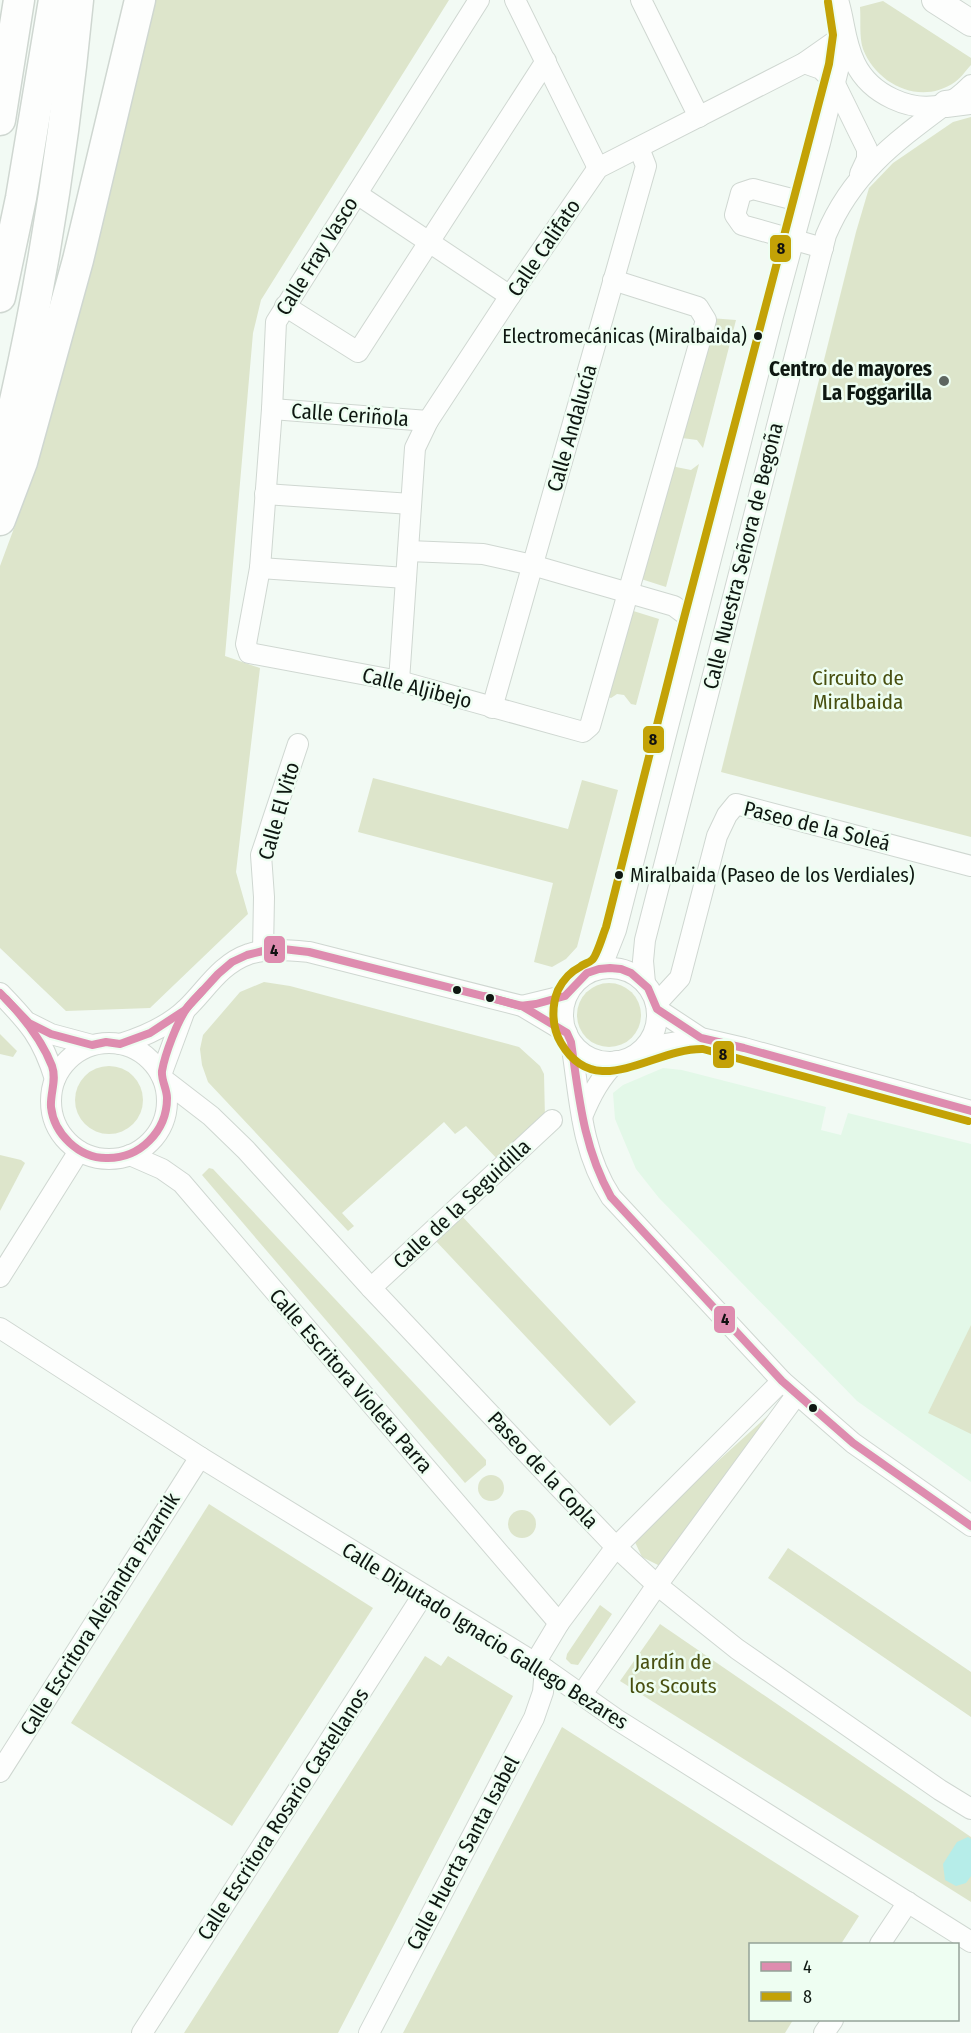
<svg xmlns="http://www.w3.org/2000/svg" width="971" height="2033" font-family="'Fira Sans Condensed',sans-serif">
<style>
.built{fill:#e3f8e8}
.green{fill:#dde5cb}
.water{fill:#b6ede9}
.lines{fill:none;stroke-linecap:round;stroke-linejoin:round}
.minor-casing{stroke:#cfd7d1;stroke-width:22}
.major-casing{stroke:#cfd7d1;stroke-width:28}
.highway-casing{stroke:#cfd7d1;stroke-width:33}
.minor{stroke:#fdfefd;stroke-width:20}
.major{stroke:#fdfefd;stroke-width:26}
.highway{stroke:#fdfefd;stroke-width:30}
.bus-1-casing{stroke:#eefef2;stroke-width:12}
.bus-2-casing{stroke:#eefef2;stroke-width:12}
.bus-1{stroke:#de8caf;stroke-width:8}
.bus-2{stroke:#c3a206;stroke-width:8}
.bus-dot{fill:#0e1711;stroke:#eefef2;stroke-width:2}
.poi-dot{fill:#5e6660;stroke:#eefef2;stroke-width:2}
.labels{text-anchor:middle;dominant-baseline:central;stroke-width:5;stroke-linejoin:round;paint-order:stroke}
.bus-label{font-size:20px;fill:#0e1711;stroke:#eefef2;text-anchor:end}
.street-label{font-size:21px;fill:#0e1711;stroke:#eefef2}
.poi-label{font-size:21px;font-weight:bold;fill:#0e1711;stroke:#eefef2;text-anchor:end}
.park-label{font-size:21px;fill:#484f10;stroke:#eefef2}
.line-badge{stroke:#eefef2;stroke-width:2}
.pale-badge-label{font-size:16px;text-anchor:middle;font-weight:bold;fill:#111}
</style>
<rect width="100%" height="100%" fill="#f2faf4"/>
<path class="built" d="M663,1068l19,2 144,37 -5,23 20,5 7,-22 123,31v338l-114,-81 -198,-203 -23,-29 -21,-50 -2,-26 10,-8z"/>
<g class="green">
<path d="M154,0h295l-188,300 -8,33 -28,323 35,12 -24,204 12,42 -98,94 -84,3 -66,-63v-382l33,-89 55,-202z"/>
<path d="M883,1l88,57v7c-5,5 -10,13 -16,17 -34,24 -78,3 -92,-33 -4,-12 -2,-29 -3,-42z"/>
<path d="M971,117v720l-250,-65 135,-540 13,-44 24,-25 60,-41z"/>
<path d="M710,318l26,2 -33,128 -6,-8 -15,-2z"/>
<path d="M670,459l6,8 15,3 8,-6 -33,123 -28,-9z"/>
<path d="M627,609l32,10 -23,86 -5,-1 -7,-9 -7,-1 -6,4 -7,-2z"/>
<path d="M373,778l195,51 14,-49 36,10 -41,157 -11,12 -14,8 -18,-5 19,-79 -195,-51z"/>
<path d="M264,982l26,4 229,61 21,19 4,8 1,45 -45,43 -34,-36 -11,8 -11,-12 -102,91 12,13 -6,5 -140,-149 -6,-17 -2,-16 3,-14 37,-43z"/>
<circle cx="609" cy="1015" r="32"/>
<path d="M0,1034l17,17 -4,6 -13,-3z"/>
<circle cx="109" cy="1100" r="34"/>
<path d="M0,1155l21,5 4,3 -25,48z"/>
<path d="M209,1168l4,1 273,291v5l-21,18 -263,-308z"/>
<path d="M460,1214l176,188 -26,24 -176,-187z"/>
<path d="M971,1325v109l-43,-21z"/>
<path d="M772,1412l-110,155 -20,-10 -9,-19z"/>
<circle cx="491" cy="1488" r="13"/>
<path d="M209,1504l164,104 -141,218 -161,-103z"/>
<circle cx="522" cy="1524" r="14"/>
<path d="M788,1548l183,124v45l-203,-139z"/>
<path d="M600,1605l12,9 -34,51 -7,-1 -5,-5 1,-5z"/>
<path d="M660,1624l311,213v65l-351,-221z"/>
<path d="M425,1656l16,10 7,-10 65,40 -175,337h-154z"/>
<path d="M562,1727l297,189 -18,28h-91v76h43l-8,13h-382z"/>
</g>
<path class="water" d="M968,1837l3,2v37l-5,7 -10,3 -11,-6 -2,-16 14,-22z"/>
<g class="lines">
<defs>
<g id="minor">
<path d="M479,0l-203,322 -4,87 -12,159 -14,76 3,9 150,28 184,51 7,-6 116,-406 -8,-13 -85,-27"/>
<path d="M515,0l83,168"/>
<path d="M641,0l58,117"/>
<path d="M838,0c7,22 6,40 17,63 15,31 56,51 90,41 10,-3 18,-11 26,-19"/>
<path d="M804,63l17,6 13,13 33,67v10l-7,15"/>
<path d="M357,194l153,102"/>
<path d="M803,202l-50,-13 -12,4 -6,22 7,10 81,23"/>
<path d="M285,306l73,46 188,-291"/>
<path d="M272,409l156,12"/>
<path d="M265,494l146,10"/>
<path d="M408,551l75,3 49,11 142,41 20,15"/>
<path d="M260,568l146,10"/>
<path d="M399,681l16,-233 13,-27 82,-125 88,-128 206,-105 40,-28"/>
<path d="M492,708l154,-542 -7,-18"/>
<path d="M263,951l1,-54 -3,-42 37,-111"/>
<path d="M601,968l15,-38 157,-614 47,-173 19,-77 5,-31"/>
<circle cx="610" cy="1015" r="47"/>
<path d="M645,983l-2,-22 2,-21 181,-705c26,-62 69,-93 120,-131"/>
<path d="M0,993c29,30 42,44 55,86"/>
<path d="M656,1004l24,-26 37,-142 10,-21 9,-11 235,62"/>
<path d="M522,1006l45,-11"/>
<path d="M657,1009l44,29 43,10 227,63"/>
<path d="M29,1023l22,11 41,11"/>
<path d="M571,1042c9,55 9,107 40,155l171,184 71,62 118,83"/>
<circle cx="109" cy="1101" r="58"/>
<path d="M120,1044c23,-7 49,-19 66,-35 20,-19 34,-45 63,-55 20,-6 39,-4 60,-2l213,54 45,27"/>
<path d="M640,1052l25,-8 36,-6"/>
<path d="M161,1075l24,-65"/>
<path d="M163,1079l48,37 35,34 125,138 185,196 60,63 41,38 80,64 203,141 31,19"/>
<path d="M582,1117c9,-22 18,-39 35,-56"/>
<path d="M130,1155l32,14 20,14 377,440"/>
<path d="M0,1277l79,-126"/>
<path d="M371,1288l181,-168"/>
<path d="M0,1328l200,129 345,212 71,50 355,223"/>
<path d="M535,1663l24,-40 57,-76 166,-166"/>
<path d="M582,1694l75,-109 140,-191"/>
<path d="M0,1772l200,-315"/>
<path d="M880,1944l28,-42"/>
<path d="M142,2033l281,-438"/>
<path d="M369,2033l165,-315 9,-26 2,-23"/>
<path d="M824,2033l9,-13"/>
</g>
<g id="major">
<path d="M935,0l36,23"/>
<path d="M946,104l25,-3"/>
</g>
<g id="highway">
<path d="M0,120l19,-120"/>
<path d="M0,297l21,-99 33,-198"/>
<path d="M0,464c38,-152 63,-308 78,-464"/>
<path d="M0,520l22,-58 56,-202 62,-260"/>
</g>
</defs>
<use href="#minor" class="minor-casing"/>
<use href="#major" class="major-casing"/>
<use href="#highway" class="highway-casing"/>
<use href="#minor" class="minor"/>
<use href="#major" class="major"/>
<use href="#highway" class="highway"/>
<defs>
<g id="bus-1">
<path d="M0,993l29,30 22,11 41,11 14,-3 14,2 30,-11 35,-23 33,-36 14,-12 15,-7 16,-4 20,-2 26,3 213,54 45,27 4,9c8,55 12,105 40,155l171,184 71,62 118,83"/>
<path d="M485,996l35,10 16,-2 29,-8 22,-23 12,-4 11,-1 11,1 10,4 17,15 9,21 44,29 43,10 227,63"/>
<path d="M6,999c19,20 36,41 46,67 5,14 -2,27 -1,41 3,27 28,51 55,51 34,1 61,-27 61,-60 0,-9 -6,-18 -5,-27 3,-17 15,-49 25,-63 4,-6 10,-11 15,-17"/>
</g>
<path id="bus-2" d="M828,2l5,33 -4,29 -145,554 -78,309c-3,7 -9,29 -14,33 -3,3 -9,4 -12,7 -10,5 -17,13 -22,23 -7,17 -6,38 3,53 35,60 92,5 142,6l265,72"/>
</defs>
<use href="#bus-1" class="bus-1-casing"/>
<use href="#bus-2" class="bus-2-casing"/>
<use href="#bus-1" class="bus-1"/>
<use href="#bus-2" class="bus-2"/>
</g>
<g class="bus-dot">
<circle cx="758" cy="336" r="5"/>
<circle cx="619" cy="875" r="5"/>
<circle cx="457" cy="990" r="5"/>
<circle cx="490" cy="998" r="5"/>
<circle cx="813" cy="1408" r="5"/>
</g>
<circle class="poi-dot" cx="944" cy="381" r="6"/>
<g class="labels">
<g class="bus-label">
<text x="747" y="336">Electromecánicas (Miralbaida)</text>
<text x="630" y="875" text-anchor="start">Miralbaida (Paseo de los Verdiales)</text>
</g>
<g class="street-label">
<text transform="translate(544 248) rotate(-56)">Calle Califato</text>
<text transform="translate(317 256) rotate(-58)">Calle Fray Vasco</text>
<text transform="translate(350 415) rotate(4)">Calle Ceriñola</text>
<text transform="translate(572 428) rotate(-74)">Calle Andalucía</text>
<text transform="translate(743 556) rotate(-76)">Calle Nuestra Señora de Begoña</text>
<text transform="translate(417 688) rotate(14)">Calle Aljibejo</text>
<text transform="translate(279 811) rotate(-74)">Calle El Vito</text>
<text transform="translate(817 826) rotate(14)">Paseo de la Soleá</text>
<text transform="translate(462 1204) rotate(-43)">Calle de la Seguidilla</text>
<text transform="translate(351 1381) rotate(49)">Calle Escritora Violeta Parra</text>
<text transform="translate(543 1470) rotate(47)">Paseo de la Copla</text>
<text transform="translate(100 1614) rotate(-58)">Calle Escritora Alejandra Pizarnik</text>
<text transform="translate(485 1636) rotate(32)">Calle Diputado Ignacio Gallego Bezares</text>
<text transform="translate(283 1814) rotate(-57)">Calle Escritora Rosario Castellanos</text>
<text transform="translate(463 1853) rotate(-62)">Calle Huerta Santa Isabel</text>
</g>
<g class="poi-label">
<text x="932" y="369">Centro de mayores<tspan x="932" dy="24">La Foggarilla</tspan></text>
</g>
<g class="park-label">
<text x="858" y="678">Circuito de<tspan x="858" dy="24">Miralbaida</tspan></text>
<text x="673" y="1662">Jardín de<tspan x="673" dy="24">los Scouts</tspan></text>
</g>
</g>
<g class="line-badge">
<rect x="769" y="234" width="23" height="29" rx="6" fill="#c3a206"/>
<rect x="642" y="725" width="23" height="29" rx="6" fill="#c3a206"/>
<rect x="263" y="935" width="23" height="29" rx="6" fill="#de8caf"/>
<rect x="712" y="1040" width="23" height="29" rx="6" fill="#c3a206"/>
<rect x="713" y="1305" width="23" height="29" rx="6" fill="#de8caf"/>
</g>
<g class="pale-badge-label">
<text x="781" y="254">8</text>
<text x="653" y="745">8</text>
<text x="274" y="956">4</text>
<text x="723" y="1060">8</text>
<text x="725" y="1325">4</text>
</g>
<rect x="749" y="1943" width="210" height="78" fill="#eefef2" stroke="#94a298" stroke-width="1.5"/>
<rect x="761" y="1962" width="30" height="9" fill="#de8caf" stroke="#94a298" stroke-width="1.5"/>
<text x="803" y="1973" font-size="18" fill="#0e1711">4</text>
<rect x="761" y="1992" width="30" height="9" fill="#c3a206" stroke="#94a298" stroke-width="1.5"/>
<text x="803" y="2003" font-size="18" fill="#0e1711">8</text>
</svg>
